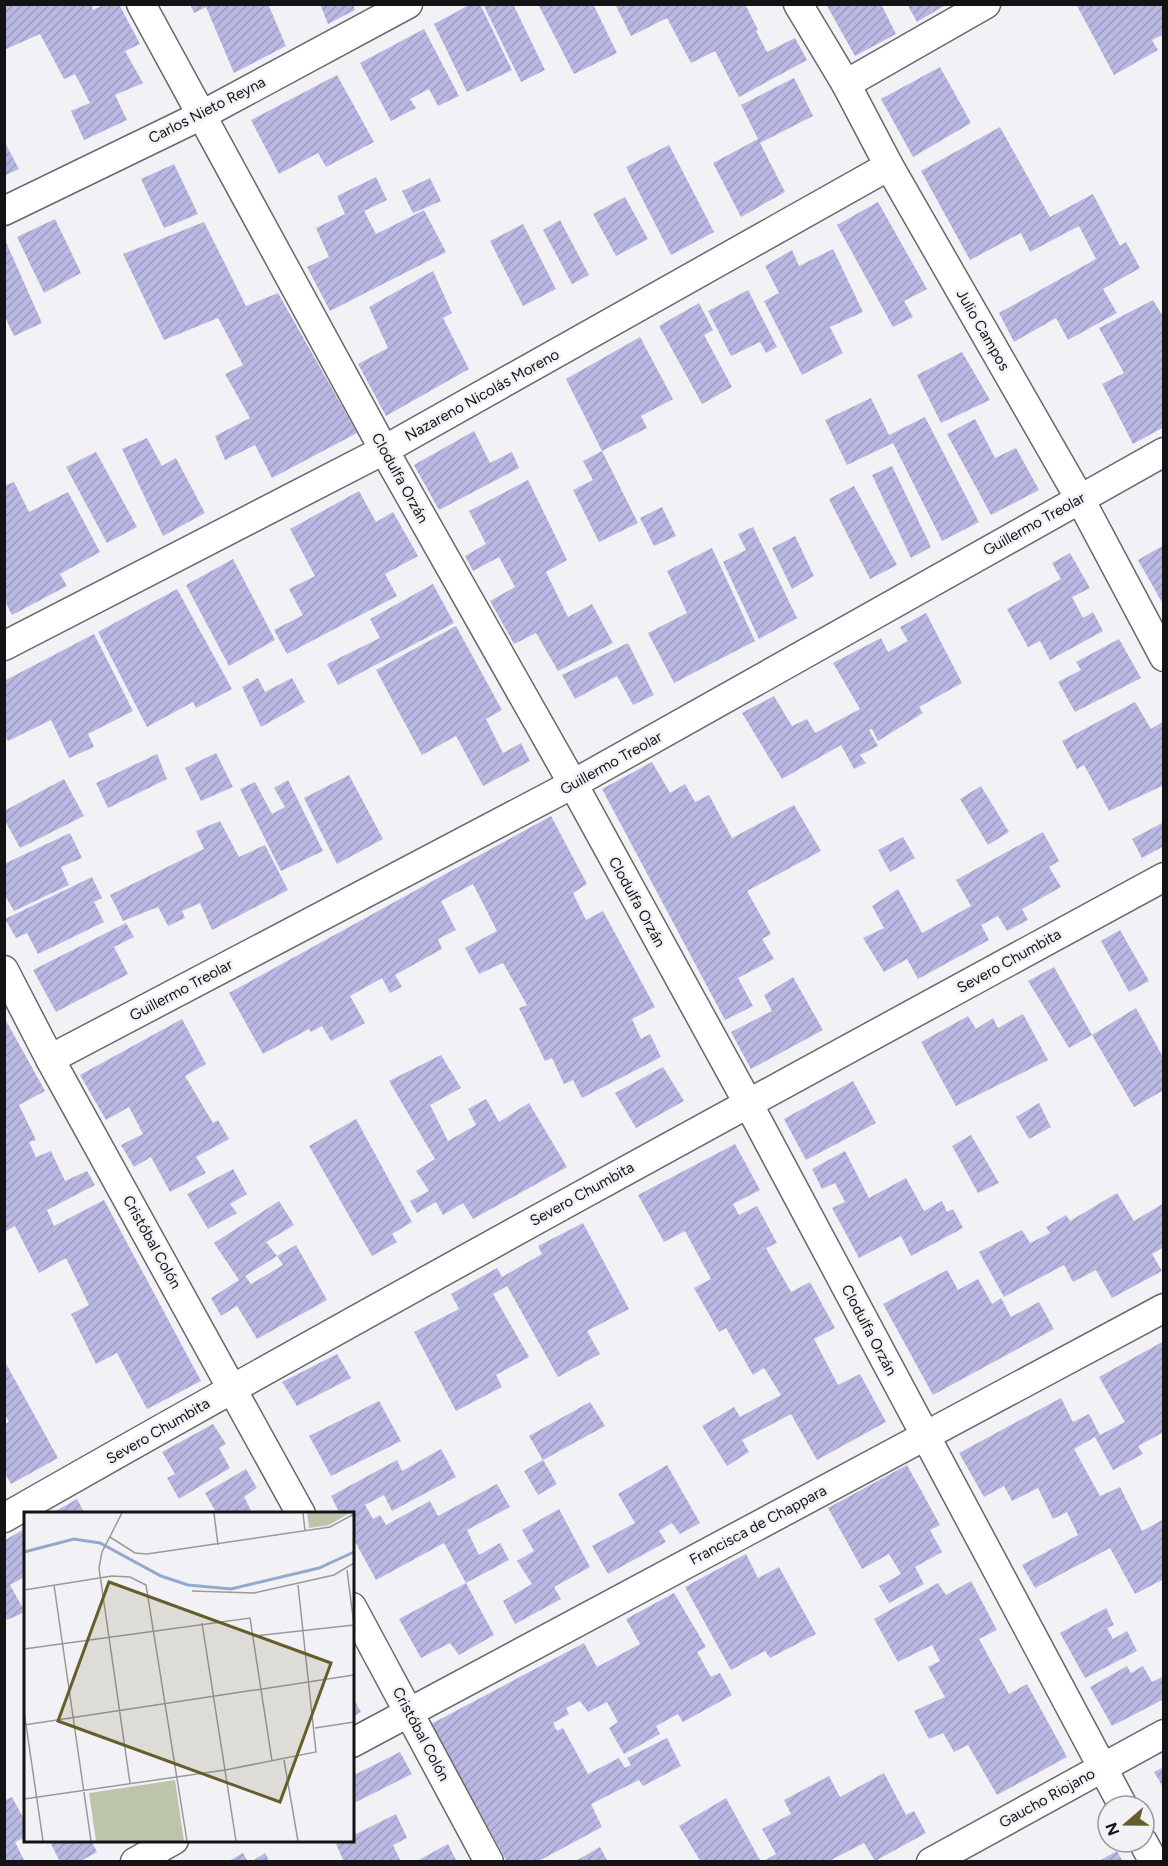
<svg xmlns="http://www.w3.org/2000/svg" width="1168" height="1866" font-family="Figtree,sans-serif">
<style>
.building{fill:url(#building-hatch)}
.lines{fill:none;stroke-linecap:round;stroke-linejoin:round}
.street-casing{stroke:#68686c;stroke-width:31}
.street{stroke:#fff;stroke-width:28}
.labels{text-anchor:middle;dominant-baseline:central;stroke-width:5;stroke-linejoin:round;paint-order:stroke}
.street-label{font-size:15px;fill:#131315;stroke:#f2f2f6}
.inset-river{fill:none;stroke:#92a9ce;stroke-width:3}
.inset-road{fill:none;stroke:#99999c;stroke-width:1.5}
.view{fill:#645e2a;fill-opacity:0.15;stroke:#645e2a;stroke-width:3}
.inset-edge{fill:none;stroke:#131315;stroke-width:3}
</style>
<defs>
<pattern id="building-hatch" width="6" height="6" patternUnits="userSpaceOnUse" patternTransform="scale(1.5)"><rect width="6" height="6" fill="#b9b8e2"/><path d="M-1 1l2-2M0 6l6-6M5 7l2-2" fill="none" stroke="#9e9dc1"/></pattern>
</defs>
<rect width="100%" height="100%" fill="#f2f2f6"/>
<g class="building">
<path d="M4,4h87l2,6 12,-6h14l21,40 -15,7 18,32 -28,12 12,25 -43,20 -13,-29 19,-8 -15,-29 -11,5 -24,-45 -36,16z"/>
<path d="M190,4h78l18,42 -52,27 -28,-66 -12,6z"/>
<path d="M320,4h33l2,6 -27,14z"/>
<path d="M471,4h9l32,66 -45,22 -33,-68z"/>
<path d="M483,4h30l32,66 -24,12z"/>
<path d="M538,4h55l24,49 -43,21z"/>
<path d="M615,4h130l13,26 -2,1 11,21 28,-14 12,22 -68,37 -24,-46 -24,12 -24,-45 -36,18z"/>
<path d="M826,4h55l15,30 -41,22z"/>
<path d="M907,4h40l-30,18z"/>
<path d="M1076,4h88v30l-12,6 6,10 -44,25z"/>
<path d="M424,29l35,67 -21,10 -9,-17 -19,10 6,9 -25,13 -31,-58z"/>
<path d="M940,67l31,56 -58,34 -32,-58z"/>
<path d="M337,75l37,67 -48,25 -8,-14 -39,21 -28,-54z"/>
<path d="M794,78l19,38 -53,27 25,49 -44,25 -28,-54 45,-24 -17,-34z"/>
<path d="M1000,127l50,90 43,-23 27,52 6,-4 14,26 -37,21 14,24 -49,27 -12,-22 -42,24 -15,-29 97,-54 -17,-33 -49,26 -9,-19 -51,27 -49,-89z"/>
<path d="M4,141l15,28 -15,7z"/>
<path d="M669,145l45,87 -43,23 -45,-88z"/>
<path d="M174,164l24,50 -34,14 -23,-49z"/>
<path d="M376,177l11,23 -23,11 12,23 48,-24 22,42 -116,59 -23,-44 22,-10 -13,-29 29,-14 -8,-18z"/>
<path d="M430,178l11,23 -28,12 -11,-22z"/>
<path d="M625,197l23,42 -32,17 -23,-42z"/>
<path d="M878,202l49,87 -23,12 9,16 -20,10 -56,-102z"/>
<path d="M55,219l26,54 -37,20 -27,-56z"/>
<path d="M560,220l29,55 -17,9 -29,-54z"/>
<path d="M204,222l42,84 32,-13 79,140 -85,45 -17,-33 -30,15 -10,-24 35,-18 -25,-44 18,-9 -25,-47 -54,22 -41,-86z"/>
<path d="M523,224l33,65 -33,17 -33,-65z"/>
<path d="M6,242l36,81 -28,13 -9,-19v-74z"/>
<path d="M833,249l30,63 -33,15 13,26 -41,22 -38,-74 15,-8 -14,-27 27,-16 7,16z"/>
<path d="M433,271l19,42 -9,5 26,51 -83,47 -28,-52 30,-16 -19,-41z"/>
<path d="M748,290l29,57 -11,6 -6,-11 -29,14 -23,-45z"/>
<path d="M1153,300l11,18v109l-31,17 -31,-60 22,-11 -25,-45z"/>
<path d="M699,303l14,27 -9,5 28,52 -30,17 -43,-78z"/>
<path d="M640,337l33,62 -32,17 6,12 -45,23 -36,-72z"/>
<path d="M962,352l28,48 -49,23 -24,-48z"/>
<path d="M871,398l18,37 36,-18 54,105 -37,19 -49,-98 -46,22 -22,-45z"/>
<path d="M975,419l20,39 21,-10 23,42 -48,25 -44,-81z"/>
<path d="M474,431l16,32 22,-11 7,16 -80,42 -25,-45z"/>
<path d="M147,438l15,28 14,-8 29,55 -42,23 -41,-87z"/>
<path d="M602,451l36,72 -39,19 -26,-52 20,-10 -10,-19z"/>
<path d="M96,452l41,75 -30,16 -41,-76z"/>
<path d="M892,466l39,81 -20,11 -39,-83z"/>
<path d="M528,480l39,80 -21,12 22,45 24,-13 21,39 -55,28 -22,-38 -22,11 -24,-43 25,-14 -16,-30 -26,14 -8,-15 21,-12 -17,-33z"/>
<path d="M14,482l15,30 39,-20 32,60 -40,22 7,12 -55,29 -8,-16v-113z"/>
<path d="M854,486l43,79 -27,14 -41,-80z"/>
<path d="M359,491l17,31 17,-10 25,44 -33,18 12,22 -110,58 -13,-24 29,-15 -14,-26 26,-13 -25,-47z"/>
<path d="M662,507l14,29 -22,10 -14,-28z"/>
<path d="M753,527l44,91 -38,21 -36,-77 23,-12 -8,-16z"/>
<path d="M795,536l19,40 -22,13 -20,-41z"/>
<path d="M1164,545v61l-26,-46z"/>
<path d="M712,548l43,93 -81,42 -26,-50 39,-20 -20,-42z"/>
<path d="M1070,553l20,35 -18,9 11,21 10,-6 10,19 -53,29 -10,-19 -12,6 -21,-38 54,-30 -9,-16z"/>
<path d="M233,559l42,81 -46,26 -43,-81z"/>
<path d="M433,584l21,39 -116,62 -11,-21 53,-26 -10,-19z"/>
<path d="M177,589l55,100 -36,19 -3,-6 -46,25 -49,-95z"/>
<path d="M926,613l36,70 -43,24 4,6 -45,28 -6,-12 -3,1 9,16 -18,9 6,8 -12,6 -13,-24 -59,34 -40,-66 32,-17 18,30 15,-7 8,14 45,-24 -27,-46 48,-25 7,14 20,-11 -8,-14z"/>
<path d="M456,626l46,84 -16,9 17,34 18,-10 9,18 -47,25 -27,-50 -34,19 -46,-85z"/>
<path d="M94,634l39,77 -45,23 6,13 -25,11 -18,-38 -43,21 -4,-8v-52z"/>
<path d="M1119,639l22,39 -66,34 -17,-30 23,-12 -5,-8z"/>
<path d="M628,643l26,52 -21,10 -16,-29 -42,23 -13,-24z"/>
<path d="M258,678l7,14 27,-14 13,24 -44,25 -19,-40z"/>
<path d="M1135,702l16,27 13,-8v64l-55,26 -25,-46 -7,4 -15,-28z"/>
<path d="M216,753l17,34 -32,14 -16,-33z"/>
<path d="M157,754l10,25 -59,29 -12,-25z"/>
<path d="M652,762l18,31 15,-9 10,18 14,-7 23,43 62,-33 27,46 -74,40 24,43 -9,5 12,20 -36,19 15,28 -28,14 -123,-231z"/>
<path d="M349,775l34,64 -46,25 -33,-66z"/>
<path d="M64,779l20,37 -64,32 -16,-29v-8z"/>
<path d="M288,780l35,71 -42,20 -41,-82 15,-7 17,32 13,-7 -11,-19z"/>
<path d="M981,786l28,46 -21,13 -28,-46z"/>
<path d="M551,816l36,68 -14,9 13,27 17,-9 52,96 -23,12 9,20 9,-5 11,23 -79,41 -9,-18 -9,4 -12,-26 -7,3 -26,-53 8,-3 -24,-42 -24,11 -14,-26 32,-17 -24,-47 -32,17 15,29 -18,9 4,10 -47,26 7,12 -12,6 -8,-15 -32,18 15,27 -34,18 -9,-15 -11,6 -2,-3 -46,25 -34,-61z"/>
<path d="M220,821l19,36 26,-12 23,45 -76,40 -12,-27 -18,8 3,7 -17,8 -10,-19 -35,14 -13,-26 94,-46 -8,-18z"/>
<path d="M1164,822v24l-22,12 -10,-19z"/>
<path d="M1043,832l16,29 -10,6 12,20 -39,22 6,11 -21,11 -9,-15 -17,9 8,15 -71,39 -11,-20 -23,13 -21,-34 21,-10 -12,-22 26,-17 24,44 49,-27 -15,-26z"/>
<path d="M70,833l12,25 -21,9 8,18 -55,26 -10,-17v-30z"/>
<path d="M903,837l12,21 -25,14 -12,-22z"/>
<path d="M92,877l10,21 -8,4 10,20 -66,32 -11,-21 -11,5 -11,-19z"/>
<path d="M126,923l8,14 -20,10 14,27 -72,38 -23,-42z"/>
<path d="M1120,930l29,51 -20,11 -28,-51z"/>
<path d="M1054,967l38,68 44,-27 28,51v31l-30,17 -42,-72 -23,13 -41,-67z"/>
<path d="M793,977l30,53 -72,39 -20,-37 41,-21 -8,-16z"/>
<path d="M1023,1014l25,46 -92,46 -35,-64 47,-26 8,13 17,-11 5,10z"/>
<path d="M4,1017l41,74 -26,14 17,35 -7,2 7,15 15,-6 14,30 22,-10 8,14 -48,25 7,16 50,-26 97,181 -54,28 -30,-56 -21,11 -25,-50 18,-9 -23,-47 -27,15 -24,-47 -11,6z"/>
<path d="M182,1019l24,45 -21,12 28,47 5,-3 11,19 -33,18 10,16 -36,19 -19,-35 -17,10 -13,-22 22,-11 -14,-27 -23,13 -26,-45z"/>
<path d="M441,1055l20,33 -31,17 18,36 28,-16 -8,-16 18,-10 13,23 30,-19 38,64 -94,52 -10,-16 -20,12 -7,-13 -19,11 -7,-12 19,-10 -13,-20 19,-12 -46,-78z"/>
<path d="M663,1067l21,34 -48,27 -21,-35z"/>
<path d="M853,1081l23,42 -70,37 -22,-41z"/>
<path d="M1039,1103l12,24 -22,12 -13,-22z"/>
<path d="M356,1119l56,103 -20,12 5,8 -25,14 -63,-110z"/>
<path d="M971,1135l28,48 -21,10 -26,-47z"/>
<path d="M735,1144l25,46 -27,14 6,11 18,-9 20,37 -11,5 25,44 19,-10 25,46 -21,11 24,46 22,-11 26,48 -69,38 -26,-46 -49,26 7,12 -22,14 -25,-40 32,-19 6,10 41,-22 -17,-27 -11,7 -27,-47 -7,4 -25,-44 17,-9 -26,-48 -21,11 -26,-47z"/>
<path d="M845,1151l24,47 37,-20 18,33 18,-10 5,11 6,-3 10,19 -52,28 -10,-20 -42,22 -27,-50 13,-6 -10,-19 -13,6 -10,-20z"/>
<path d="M233,1169l14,25 -17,10 7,9 -29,16 -21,-35z"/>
<path d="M1117,1193l17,28 30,-18v44l-12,7 10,17 -50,27 -16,-28 -23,12 -9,-17 -60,32 -25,-45 43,-22 8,13 20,-10 -4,-6 20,-12 4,6z"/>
<path d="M279,1201l15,24 -28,17 11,14 -32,20 6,8 32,-19 -6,-9 19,-11 31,55 -70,39 -20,-33 -16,10 -10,-18 28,-18 -25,-37z"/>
<path d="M583,1223l46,86 -42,22 13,23 -42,23 -51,-91 -14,8 36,63 -33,18 6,12 -46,24 -42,-79 45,-23 -8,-15 46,-26 5,9 40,-23 -4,-8z"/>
<path d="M947,1270l11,20 20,-11 14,25 9,-6 10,19 28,-15 15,27 -121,66 -50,-91z"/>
<path d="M1164,1341v91l-26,14 5,8 -30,16 -18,-33 -21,12 26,47 20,-9 22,44 22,-12v60l-29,15 -25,-46 -75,40 -13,-23 56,-30 -11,-23 -14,7 -15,-31 -26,13 -8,-15 -20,11 -25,-44 102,-55 12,24 16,-8 11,21 25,-13 -26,-45z"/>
<path d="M337,1354l14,24 -54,28 -15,-24z"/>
<path d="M4,1360l54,98 -47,26 -7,-12v-48l5,-2 -5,-9z"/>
<path d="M379,1401l22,40 -70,35 -22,-40z"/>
<path d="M590,1402l15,24 -62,34 -14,-24z"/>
<path d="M213,1424l13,20 -7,4 11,20 -51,31 -12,-21 8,-4 -13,-22z"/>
<path d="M441,1449l15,28 -64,34 -8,-16 -19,10 8,14 7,-4 6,10 44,-24 8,15 59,-32 13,23 -43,23 12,25 21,-12 9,17 -43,23 -22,-40 -68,37 -24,-44v-22h-12l-9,-18 66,-36 5,11z"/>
<path d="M543,1460l14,24 -19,11 -14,-24z"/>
<path d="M667,1465l33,58 -20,11 -8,-11 -13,8 7,11 -58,32 -16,-28 43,-23 -17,-29z"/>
<path d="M907,1465l33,60 -10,5 12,22 -27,15 9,17 -35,19 -10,-17 22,-12 -12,-20 -27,15 -34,-61z"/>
<path d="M246,1469l11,19 -13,9 9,17h-36l-12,-21z"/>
<path d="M77,1499l8,15h-34l5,-3z"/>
<path d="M559,1509l31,58 -36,20 7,12 -46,25 -12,-23 29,-17 -15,-23 17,-10 -12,-21z"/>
<path d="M26,1528v48l-16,9 15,27 -18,8 -2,-4v-76z"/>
<path d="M746,1554l12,24 21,-11 37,67 -46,24 -5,-7 -34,19 -46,-83z"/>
<path d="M971,1581l26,49 -18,9 30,55 18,-10 40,73 -70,38 -29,-50 -14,7 -11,-19 -14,6 -15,-28 31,-14 -17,-30 12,-6 -8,-16 -34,17 -24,-43 64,-36 8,12z"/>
<path d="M466,1583l28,52 -35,20 -9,-12 -29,15 -22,-39z"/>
<path d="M674,1593l32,54 -9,5 14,25 9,-4 12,22 -49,27 -5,-8 -22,12 4,8 -36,20 -15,-26 9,-6 -11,-20 -19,10 -8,-11 -14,7 3,6 -16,9 4,8 6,-3 25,46 31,-16 6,10 6,-3 -4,-7 40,-20 14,28 -38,20 -4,-6 -48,24 11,23 -65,35h-30l-76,-138 153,-81 13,24 43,-23 -14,-25z"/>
<path d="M1106,1608l8,17 -7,3 6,11 14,-8 10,20 -52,27 -25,-45z"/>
<path d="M1127,1666l4,7 12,-7 9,16 10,-5 2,22 -52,27 -22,-39z"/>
<path d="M352,1696l9,16 -9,5z"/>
<path d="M400,1752l12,22 -60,30v-28z"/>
<path d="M1164,1767v22l-10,-17z"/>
<path d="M884,1773l22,42 8,-4 12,22 -51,28 -11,-18 -37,19h-65l14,-8 -14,-25 29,-15 -7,-14 45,-24 11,21z"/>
<path d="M12,1797l14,26v14l-11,5 10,20h-21v-61z"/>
<path d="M726,1798l35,64h-60l-22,-36z"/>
<path d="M396,1814l11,24 -14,7 8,17h-57l-8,-18 7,-4h9v-4z"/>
<path d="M49,1840h42l6,12 -18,10h-19z"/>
<path d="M448,1844l9,18h-42z"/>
<path d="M600,1847l8,15h-34z"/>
<path d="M1117,1851l6,11h-26z"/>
<path d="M243,1853l5,9h-21z"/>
<path d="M265,1853l5,9h-19z"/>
</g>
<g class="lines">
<defs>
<g id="street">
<path d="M141,4l243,446 189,334 175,319 375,703"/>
<path d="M798,4l48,80 43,82 191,333 84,158"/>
<path d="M846,84l140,-80"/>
<path d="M4,211l198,-96 206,-111"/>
<path d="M4,646l380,-196 505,-284"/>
<path d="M4,970l46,89 251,455"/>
<path d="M50,1059l523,-275 591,-332"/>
<path d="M4,1518c384,-219 772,-430 1160,-641"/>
<path d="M352,1607l137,255"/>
<path d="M352,1743l812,-435"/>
<path d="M1143,1842l11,20"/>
<path d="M135,1862l39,-22"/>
<path d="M931,1862l233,-128"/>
</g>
</defs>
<use href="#street" class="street-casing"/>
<use href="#street" class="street"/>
</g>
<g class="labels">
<g class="street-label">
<text transform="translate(207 110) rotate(-27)">Carlos Nieto Reyna</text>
<text transform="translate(983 330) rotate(60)">Julio Campos</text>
<text transform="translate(482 395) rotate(-29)">Nazareno Nicolás Moreno</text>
<text transform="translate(400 478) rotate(61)">Clodulfa Orzán</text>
<text transform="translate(1034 524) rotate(-29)">Guillermo Treolar</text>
<text transform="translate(611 763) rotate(-29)">Guillermo Treolar</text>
<text transform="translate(637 902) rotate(61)">Clodulfa Orzán</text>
<text transform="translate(1009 961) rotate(-29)">Severo Chumbita</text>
<text transform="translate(181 990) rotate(-28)">Guillermo Treolar</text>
<text transform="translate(582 1194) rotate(-29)">Severo Chumbita</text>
<text transform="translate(152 1242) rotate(61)">Cristóbal Colón</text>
<text transform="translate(869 1330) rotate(62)">Clodulfa Orzán</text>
<text transform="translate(158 1431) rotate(-30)">Severo Chumbita</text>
<text transform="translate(758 1525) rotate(-28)">Francisca de Chappara</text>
<text transform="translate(421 1734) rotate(62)">Cristóbal Colón</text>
<text transform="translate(1047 1798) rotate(-29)">Gaucho Riojano</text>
</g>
</g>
<g transform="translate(24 1512)">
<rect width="330" height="330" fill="#f2f2f6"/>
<path d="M283,1h43l-21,12 -20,3zM151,268l9,61h-88l-7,-48z" fill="#bcc5a9"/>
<path class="inset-river" d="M0,40l50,-13 26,4 61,33 27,9 43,4 88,-21 35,-16"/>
<path class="inset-road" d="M98,1l-20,39 -3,16 31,215M190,1l4,32M279,1l2,18M86,25l25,16 12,1 183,-27 24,-13M323,58l7,55M30,73l37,256M0,78l88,-14 18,1 16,8 41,256M168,79l62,2 80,-18 20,-12M178,111l34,218M230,124l100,-11M0,137l226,-31 22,143M0,199l19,130M0,213l330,-50M291,216l39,-6M260,248l14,81M0,287l201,-29 91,-18 -18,-167"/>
<path class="view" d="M85,70l222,81 -51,139 -222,-81z"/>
<rect width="330" height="330" class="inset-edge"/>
</g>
<rect width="1168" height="1866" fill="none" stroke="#131315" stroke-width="12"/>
<g transform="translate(1126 1824) rotate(250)"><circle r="28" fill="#f2f2f6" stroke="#99999c" stroke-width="1.5"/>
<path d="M0-4.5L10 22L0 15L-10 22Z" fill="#645e2a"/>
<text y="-9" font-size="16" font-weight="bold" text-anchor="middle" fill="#131315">N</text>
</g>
</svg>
